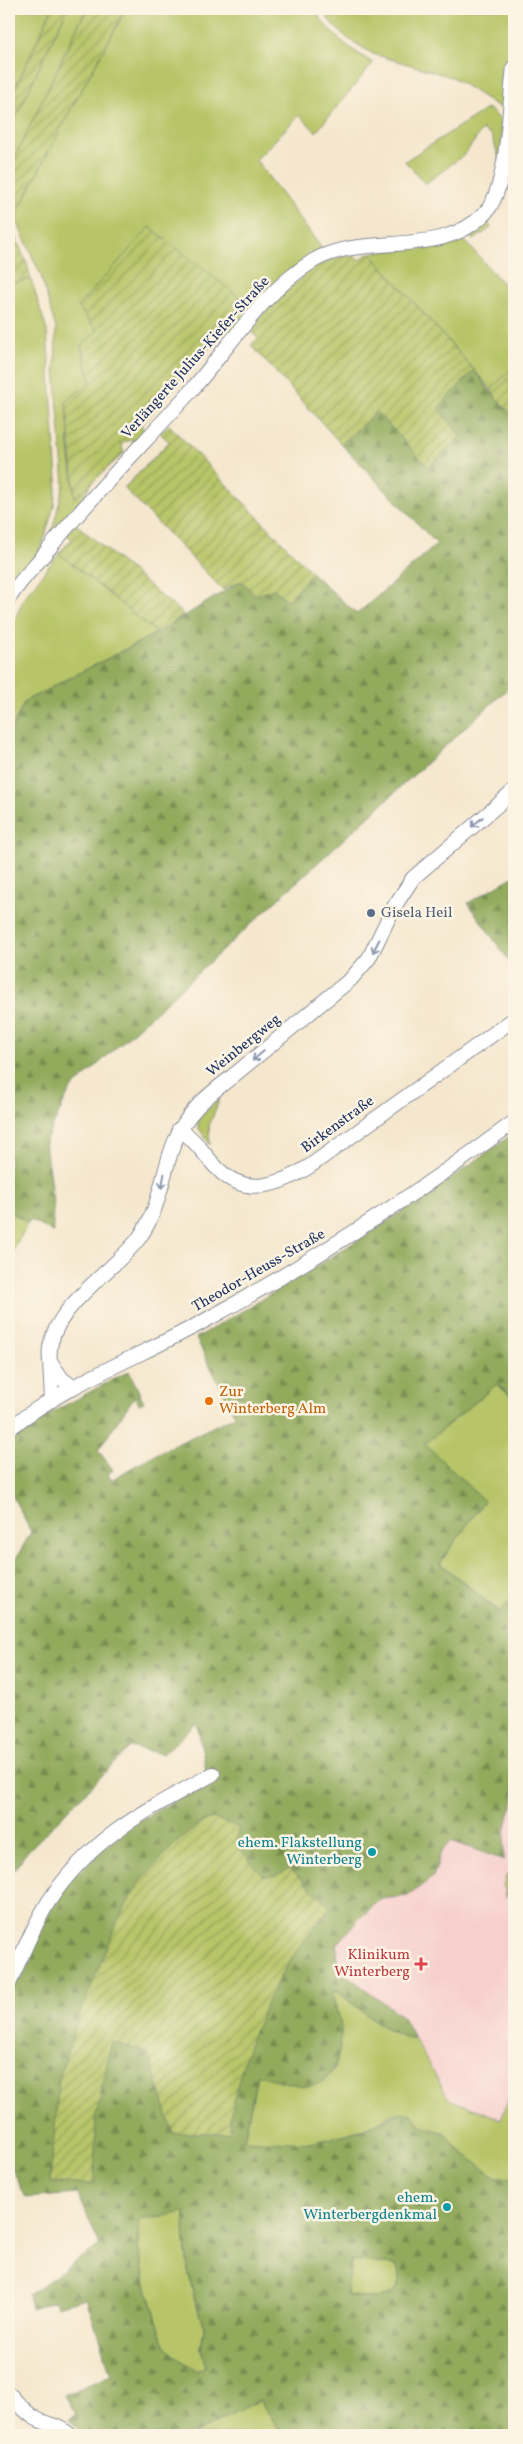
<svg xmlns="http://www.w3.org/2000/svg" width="523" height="2444" font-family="Vollkorn,serif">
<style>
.built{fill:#f7d0ce}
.grass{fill:#b7c568;stroke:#697a63}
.forest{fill:url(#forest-firs);stroke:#566c5d;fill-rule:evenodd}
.garden{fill:url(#garden-furrows);stroke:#697a63}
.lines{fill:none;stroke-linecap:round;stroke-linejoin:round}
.minor-casing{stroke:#888b96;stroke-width:16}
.minor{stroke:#fff;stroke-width:14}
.oneway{stroke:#8d97ae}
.service-dot{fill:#5c6f8a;stroke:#fcf5e5;stroke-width:2}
.food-dot{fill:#e8710a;stroke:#fcf5e5;stroke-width:2}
.culture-dot{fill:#0f9aa8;stroke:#fcf5e5;stroke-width:2}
.health-dot{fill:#e0444e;stroke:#fcf5e5;stroke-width:2}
.labels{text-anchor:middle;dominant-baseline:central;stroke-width:5;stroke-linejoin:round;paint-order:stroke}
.street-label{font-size:15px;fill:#1b2f5e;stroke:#fcf5e5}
.service-label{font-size:15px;fill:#4e5e75;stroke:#fcf5e5;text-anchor:start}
.food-label{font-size:15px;fill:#c56008;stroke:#fcf5e5;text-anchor:start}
.culture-label{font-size:15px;fill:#0d838f;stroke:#fcf5e5;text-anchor:end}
.health-label{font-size:15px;fill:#be3a42;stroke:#fcf5e5;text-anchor:end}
</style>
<defs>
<pattern id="forest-firs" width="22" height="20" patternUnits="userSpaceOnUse" patternTransform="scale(1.25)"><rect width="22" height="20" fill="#91aa5c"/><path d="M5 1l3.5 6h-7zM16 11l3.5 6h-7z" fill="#768b4f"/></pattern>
<pattern id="garden-furrows" width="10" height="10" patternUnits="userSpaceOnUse" patternTransform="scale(1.25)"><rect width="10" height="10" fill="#b7c568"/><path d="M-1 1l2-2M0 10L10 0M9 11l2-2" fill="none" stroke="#94a059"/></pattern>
</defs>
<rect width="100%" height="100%" fill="#fcf5e5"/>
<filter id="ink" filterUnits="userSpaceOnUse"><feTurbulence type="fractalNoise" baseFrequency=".02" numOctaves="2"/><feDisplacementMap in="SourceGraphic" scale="10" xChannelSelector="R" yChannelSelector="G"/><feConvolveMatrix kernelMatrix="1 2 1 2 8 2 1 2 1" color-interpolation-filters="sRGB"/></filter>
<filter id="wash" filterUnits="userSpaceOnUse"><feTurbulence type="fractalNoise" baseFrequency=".0096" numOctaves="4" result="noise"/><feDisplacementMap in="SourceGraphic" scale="20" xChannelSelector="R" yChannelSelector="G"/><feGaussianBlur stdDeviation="1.12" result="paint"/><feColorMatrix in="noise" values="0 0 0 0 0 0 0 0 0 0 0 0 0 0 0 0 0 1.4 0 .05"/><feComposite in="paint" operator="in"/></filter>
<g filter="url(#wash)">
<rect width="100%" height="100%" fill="#f5e7ce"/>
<path class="built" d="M514,1801v284l-13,34 -52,-21 -46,-81 -91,-62 37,-45 84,-33 8,-25 10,-11 53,19v-25l4,-21z"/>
<g class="grass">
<path d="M9,9h43l-43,93z"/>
<path d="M67,9h19l-77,161v-39z"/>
<path d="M126,9h188c14,24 35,39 59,54l-57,69 -17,-17 -43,45 67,90 -96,87 -5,-5 25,-28 -168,3 18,24 -16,16 10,35 -23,58 7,58 20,-20 -17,27 -28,34 14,-55 -9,-114 1,-41 -15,-53 -26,-59 51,-99z"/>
<path d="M321,9h193v32l-12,68 -50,-32 -79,-23 -26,-16 -14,-13z"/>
<path d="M488,108l14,13 -2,39 -9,-25 -9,-5 -17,24 -40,30 -20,-23z"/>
<path d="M487,218l4,10 -18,12 -5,-7z"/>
<path d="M461,239l5,3 48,54v71l-23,22 -121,-136 68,-8z"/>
<path d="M31,279l16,52 10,150 -3,25 -13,44 -32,40v-307z"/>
<path d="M59,553l98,80 -132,68 -16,34v-102l16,-37z"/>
<path d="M220,1098l-11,28 1,19 -12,-18v-8z"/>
<path d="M9,1211l19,12 -15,28 -4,15z"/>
<path d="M497,1384l17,15v196l-14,17 -60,-49 44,-62 -60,-57z"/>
<path d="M514,1870l-8,28 -1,-10 -2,-1 3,-11z"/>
<path d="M337,1991c18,14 55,48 77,47l35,61 52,20 13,-34v93h-18l-38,-29 -12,-16 -23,-6 -12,-13 -17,-1 -26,15 -56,15 -68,-2 13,-66 53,11 24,-15c9,-30 6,-48 -3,-78z"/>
<path d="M185,2211l-1,21 4,38 7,31 9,26 -3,22 5,17 -10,5 -22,-16 -10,-12 -17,-55 -9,-41 1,-27z"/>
<path d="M351,2260l45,5c3,6 4,13 2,19 -7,20 -35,13 -51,11z"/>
<path d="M260,2400l23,35 -92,-1z"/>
</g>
<g class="forest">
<path d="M474,370l22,28 18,19v266l-444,407 -25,52 8,60v30l-23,-12 -2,3 -19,-12v-476l16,-34 132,-68 84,-52 15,13 18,-5 14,12 24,-28 45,41 80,-70 -96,-100 36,-32 52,55 9,-59z"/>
<path d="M514,876v81l-5,4 -41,-58z"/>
<path d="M514,1133v108l-5,4 5,10v144l-17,-15 -72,60 59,57 -44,62 59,49 15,-17v206c-9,20 -10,38 -10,59l-53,-19 -10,11 -8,25 -25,19 -28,3 -22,21 -21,25 1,15 7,14 58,43 11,21c-22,1 -59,-33 -77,-47l-5,2c2,11 8,23 9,34 1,21 -4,56 -31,59 -11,1 -40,-8 -53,-11l-13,65 68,3 56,-15 32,-16 11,2 12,13 23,6 12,16 38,29h18v257h-231l-23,-35 -68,35h-109l-14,-16 7,-4 -12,-20 47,-20 -25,-77 -29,8 -2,-5 -24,7 -3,-13 72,-50 -22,-51 -52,4 -17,-36v-166l43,-89 15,-24 59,-55 82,-46 -11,-59 -34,31 -33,-7 -103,105 -18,25v-306l22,-39 -22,-43v-47l34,-25 86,-46 15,31 -5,2 -4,-8 -37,54 15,20 -5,4 3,6 39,-23 85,-41 -39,-78c110,-63 216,-130 318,-205zM185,2212l-1,20 4,38 7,31 9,26 -3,22 5,17 -10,5 -22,-16 -10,-12 -17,-55 -9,-41 1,-27zM351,2260l45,5c3,6 4,13 2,19 -7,20 -35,13 -51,11z"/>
</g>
<g class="garden">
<path d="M52,9h15l-53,112 -5,-3v-16z"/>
<path d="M86,9h40l-60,109 -51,99 -6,-11v-36z"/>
<path d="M9,222l18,42 4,15 -22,4z"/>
<path d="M150,227l98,77 -107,121 3,6 -11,12 -2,-4 -10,5 3,9 -49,45 -9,-97 25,-19 -10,-36 16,-15 -19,-25z"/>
<path d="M370,253l104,117 -36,38 23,28 -33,31 -51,-55 -36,32 -90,-99 7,-7 -10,-9 38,-38 28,-24 21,-9 19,-3 5,5z"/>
<path d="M514,367v50l-18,-19 -5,-9z"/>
<path d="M169,425l143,148 -24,28 -14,-12 -18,6 -15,-14 -18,9 -99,-102 45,-46 -9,-9z"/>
<path d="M76,524l108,91 -27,18 -98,-80 13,-14 -6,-5z"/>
<path d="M213,1818l25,9v19l25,30 15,-1 12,-7 41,40c-57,60 -93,144 -102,225h-56l-25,-80 -36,-11 -16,73 -2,69 -44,-1 9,-104 19,-60 40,-99 20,-36 35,-38 27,-23z"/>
</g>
</g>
<g filter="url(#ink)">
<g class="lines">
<defs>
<g id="minor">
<path d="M9,598c12,-19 28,-34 42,-52 44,-53 92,-102 138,-153 40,-45 72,-100 124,-132 51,-30 128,-1 172,-48 24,-25 24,-109 29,-146"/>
<path d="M179,1129c18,11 25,27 40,41 28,28 63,14 91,-4l204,-147"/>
<path d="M50,1361l2,39"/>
<path d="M73,1387l-11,-8 -12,-18c-7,-49 63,-88 89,-123 30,-41 20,-90 57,-130 14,-16 33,-28 49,-42 35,-29 71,-58 106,-87l18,-21 25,-51 19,-29 101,-87"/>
<path d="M9,1429c59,-47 133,-73 199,-110 107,-59 208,-125 306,-197"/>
<path d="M9,1984c12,-27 24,-58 40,-83 43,-65 98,-91 164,-127"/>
<path d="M9,2394c8,8 16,18 26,24 14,8 23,6 35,17"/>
</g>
</defs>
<use href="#minor" class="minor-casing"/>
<use href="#minor" class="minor"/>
</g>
<defs><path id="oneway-shaft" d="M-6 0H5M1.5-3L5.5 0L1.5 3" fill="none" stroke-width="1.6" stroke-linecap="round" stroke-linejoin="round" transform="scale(1.25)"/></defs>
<g class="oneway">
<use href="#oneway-shaft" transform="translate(477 822) rotate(140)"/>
<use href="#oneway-shaft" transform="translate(376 946) rotate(117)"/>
<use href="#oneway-shaft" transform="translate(258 1056) rotate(140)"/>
<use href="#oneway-shaft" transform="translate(163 1181) rotate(101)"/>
</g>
</g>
<circle class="service-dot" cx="371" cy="913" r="5"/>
<circle class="food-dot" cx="209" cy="1401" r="5"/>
<g class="culture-dot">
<circle cx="372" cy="1852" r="5"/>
<circle cx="447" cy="2207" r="5"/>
</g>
<path class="health-dot" d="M418.5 1956.5h5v5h5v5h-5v5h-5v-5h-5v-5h5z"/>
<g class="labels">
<g class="street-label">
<text transform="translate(196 358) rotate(-48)">Verlängerte Julius-Kiefer-Straße</text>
<text transform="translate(244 1046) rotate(-39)">Weinbergweg</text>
<text transform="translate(338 1125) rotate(-36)">Birkenstraße</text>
<text transform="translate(259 1271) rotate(-30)">Theodor-Heuss-Straße</text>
</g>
<g class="service-label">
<text x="381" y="913">Gisela Heil</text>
</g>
<g class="food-label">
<text x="219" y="1392">Zur<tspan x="219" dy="17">Winterberg Alm</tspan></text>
</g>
<g class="culture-label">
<text x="362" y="1843">ehem. Flakstellung<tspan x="362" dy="17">Winterberg</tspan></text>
<text x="437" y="2198">ehem.<tspan x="437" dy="17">Winterbergdenkmal</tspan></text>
</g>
<g class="health-label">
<text x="410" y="1955">Klinikum<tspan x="410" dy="17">Winterberg</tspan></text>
</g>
</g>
<rect width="523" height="2444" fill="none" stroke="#fcf5e5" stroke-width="30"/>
</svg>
